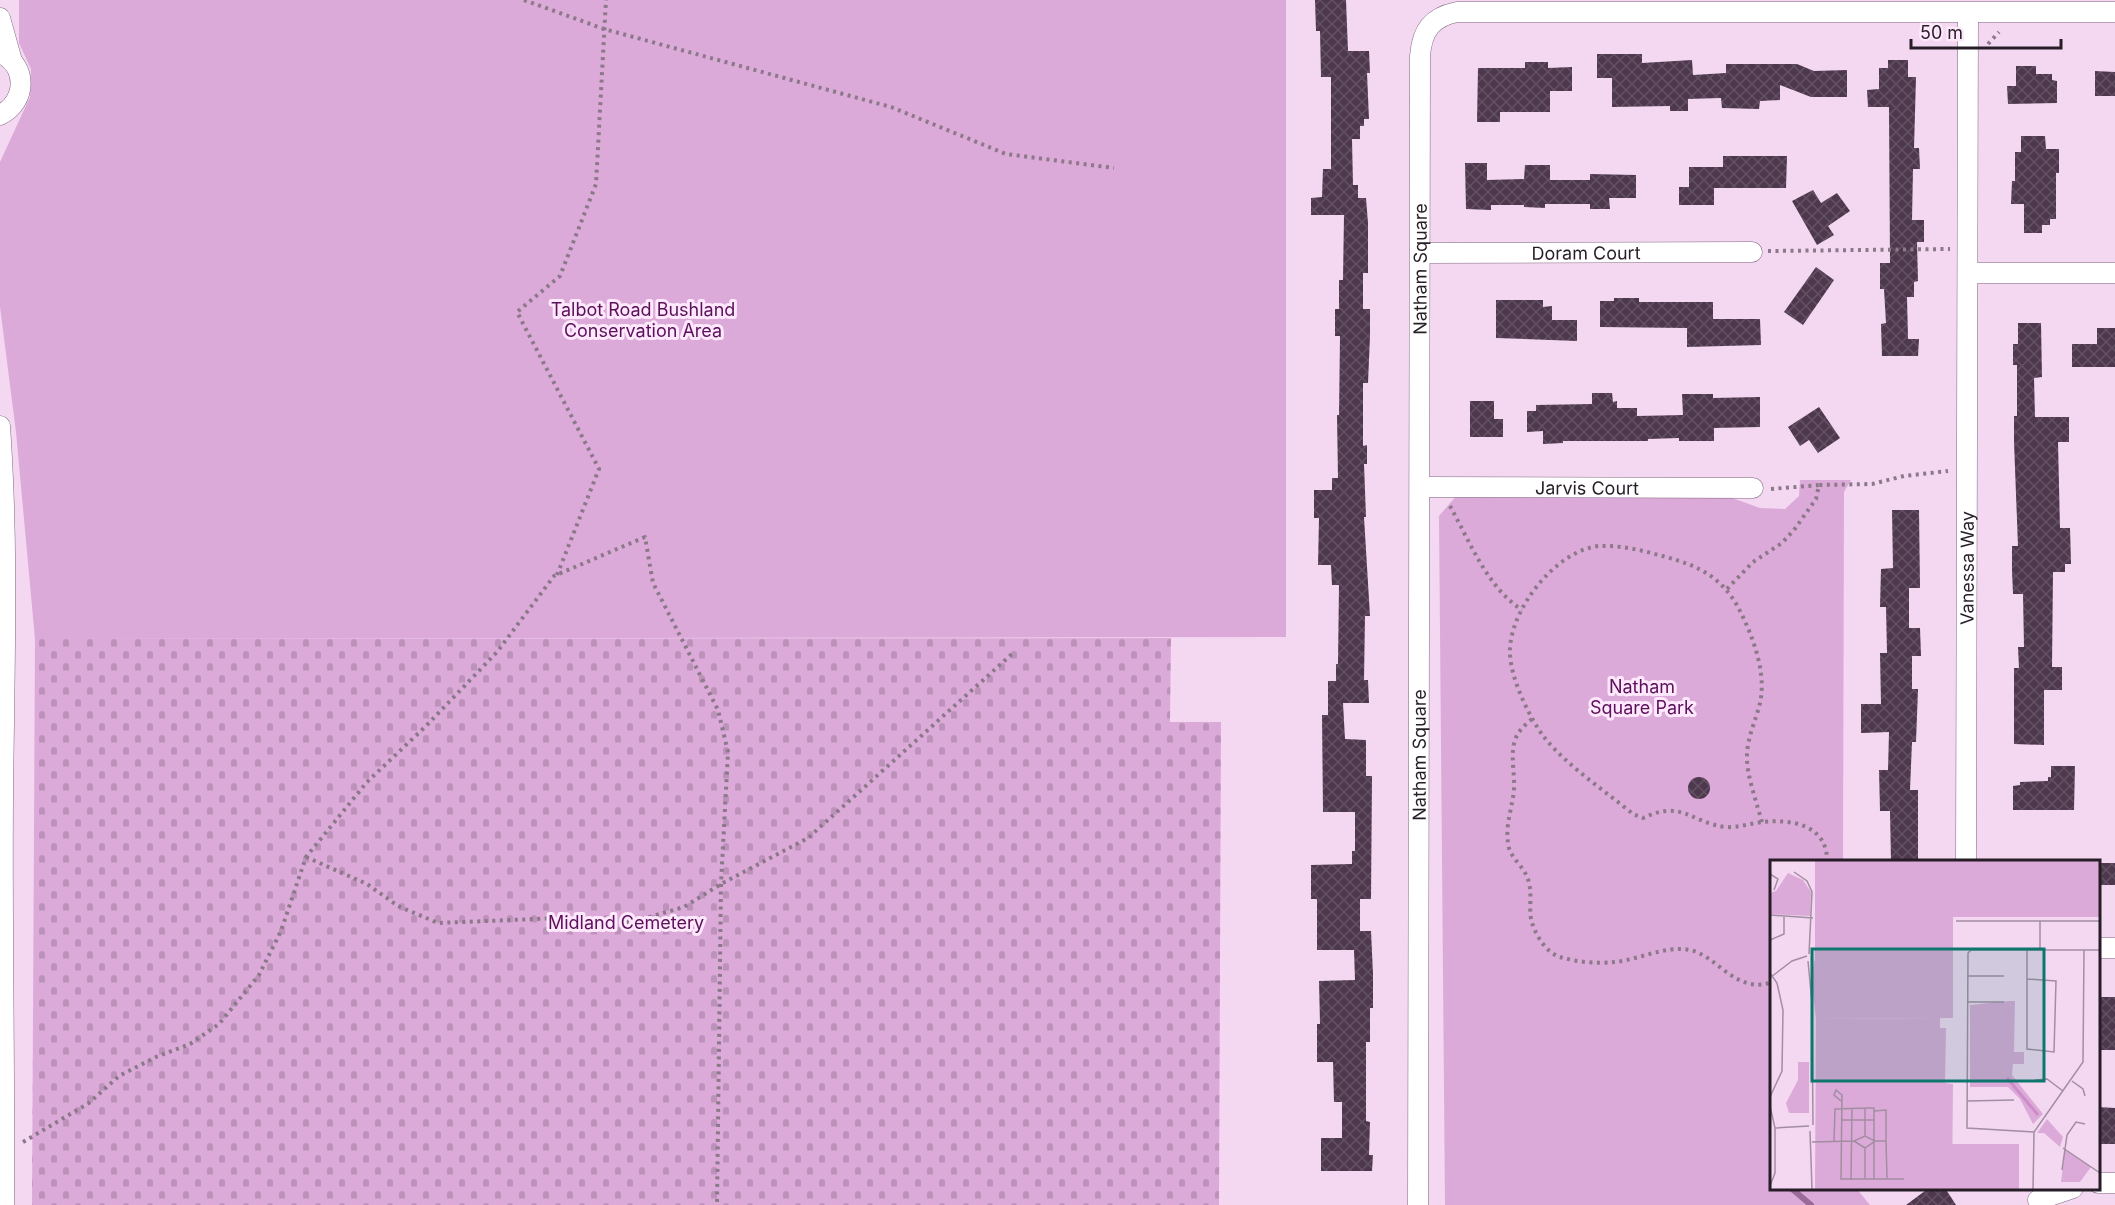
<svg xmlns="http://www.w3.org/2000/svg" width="2115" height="1205" font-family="Inter,sans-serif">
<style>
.cemetery{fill:url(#cemetery-stones)}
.park{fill:#dcaad9}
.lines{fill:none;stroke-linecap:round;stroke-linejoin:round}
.stream{stroke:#9a6b98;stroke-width:6}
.building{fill:url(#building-cross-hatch)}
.minor-casing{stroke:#7e667c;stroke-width:21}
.path{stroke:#8b798a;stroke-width:4;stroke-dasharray:3 4.5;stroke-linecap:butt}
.minor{stroke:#fff;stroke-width:20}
.labels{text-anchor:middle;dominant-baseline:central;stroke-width:6;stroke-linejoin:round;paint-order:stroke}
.street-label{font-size:18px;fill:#271d27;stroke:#fee8fc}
.park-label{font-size:18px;fill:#5c105b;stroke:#fee8fc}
.inset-river{fill:none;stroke:#cb8cc8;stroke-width:3}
.inset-road{fill:none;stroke:#a28da1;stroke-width:1.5}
.view{fill:#0f766e;fill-opacity:0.15;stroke:#0f766e;stroke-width:3}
.inset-edge{fill:none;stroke:#271d27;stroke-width:3}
</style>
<defs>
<pattern id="cemetery-stones" width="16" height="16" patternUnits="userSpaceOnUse" patternTransform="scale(1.5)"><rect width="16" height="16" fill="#dcaad9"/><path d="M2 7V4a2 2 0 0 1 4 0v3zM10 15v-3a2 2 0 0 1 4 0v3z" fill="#bd92ba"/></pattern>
<pattern id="building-cross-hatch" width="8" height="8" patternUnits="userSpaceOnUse" patternTransform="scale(1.5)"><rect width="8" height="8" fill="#4e384d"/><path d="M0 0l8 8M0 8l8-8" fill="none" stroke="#645264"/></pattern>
</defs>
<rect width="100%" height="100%" fill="#f4d8f2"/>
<path class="cemetery" d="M1171,638l-1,84h51l-2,483h-1187l3,-566z"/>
<g class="park">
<path d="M19,0h1267v637l-1251,2 -19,-207 -16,-125v-145l30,-65 1,-28 -12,-26z"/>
<path d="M1800,480h51l-7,12 -1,369 -71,1v326l85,1 13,16h-425l-6,-689 18,-21 264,-1 39,14 25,1 14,-13z"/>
</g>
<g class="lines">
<path class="stream" d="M1791,1188l20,17"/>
</g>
<g class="building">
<path d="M1315,0h31l2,51h21l1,22h-3l2,46h-5v7h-4v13h-8l1,46h5v13h8l2,25v50h-5v36h7v27l-2,47h-5v63l4,-1v19h-3l2,53h-2l6,99h-5l-1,64h4l1,23h-26l2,36 21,1v36h6l-1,123h-11v32h11l2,43v34h-3v34h-4v79l4,1 -1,33h4l-1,16h-51v-33h21v-36h-8l-1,-40h-16v-38h3l-1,-43 36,-1 -1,-30h-37v-51h-6v-34l41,-1v-13h3v-39h-32l-1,-97h6v-34h8v-17h2l1,-79h-7l-1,-20h-13l1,-47h-5v-28h18v-12h6l-1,-63h2l1,-79h-5v-27h4v-29h4l1,-65h-33v-17l11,-1 1,-28h8v-92h-10l-1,-46h-4z"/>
<path d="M1597,54h45v9l50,-3 1,15 33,-2v-9h71l17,7 33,-1v27h-36l-31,-12v15l-20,1 -1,8 -37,-1 -1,-10 -33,1v12h-18v-5l-58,1v-29h-15z"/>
<path d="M1888,60h20v17h8l-2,71h5l1,21h-7l-1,51h12v22h-7l1,39 -4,1v15h-7l1,42h11l-1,17h-36l-1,-32 5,-1 -2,-34h-4v-26h10l-1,-156h-21l-1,-17 12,-1v-21h9z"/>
<path d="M1525,62h23v6l24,-1v24h-22v21h-50v10h-23l1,-54h47z"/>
<path d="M2016,66h20v8h16v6l5,1v22l-49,1 -1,-18h9z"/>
<path d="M2095,71l20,1v24h-20z"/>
<path d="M2021,136h24l1,13h13v24h-3v46h-6v6h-8v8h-18v-29h-13l1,-23h3v-29h6z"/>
<path d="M1723,156h64l-1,32h-72v17h-35v-18h10v-20h34z"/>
<path d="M1465,163h22v17l37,-1 1,-14h25v15h40v-6l46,1v23h-27l1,11h-20v-5h-45v4l-21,-1v-2h-33v5l-25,-1z"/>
<path d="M1813,190l8,13 16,-10 13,18 -22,15 6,9 -17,10 -25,-44z"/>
<path d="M1816,267l18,13 -31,45 -19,-13z"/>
<path d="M1614,298h25v4h74v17h47l1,26 -74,2v-19l-87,-1v-26h14z"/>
<path d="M1496,300h47v7l9,-1v14h25v21l-81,-3z"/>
<path d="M2018,323h23l1,54 -8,1 1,39h34v25h-11l2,86h10l1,36h-6v8h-12l-1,95h10v23h-18v55l-30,-1v-76h5l-1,-21h6l-1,-53h-10l-1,-23v-25h6l-4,-104v-26h3v-51h-4v-21h5z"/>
<path d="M2097,328h18v39h-43v-23h25z"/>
<path d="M1592,393h20l1,9 4,-1v7h20v8l46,-1 -1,-21h31v4l47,-1v30l-46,1v13h-35v-3l-31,1v2h-85v2l-20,1v-13l-16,1v-21h9v-6l56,-1z"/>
<path d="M1470,401h24v18h9v18h-33z"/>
<path d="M1819,407l21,31 -22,15 -9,-13 -9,6 -12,-19z"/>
<path d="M1892,510h27l1,78h-11v40h11l1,28h-9v33h6l-2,53h-4l-2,48h8v71h-27l-1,-50h-10l-1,-41h9l1,-38 -28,1v-29h20l-1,-51h7l-1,-46h-6l1,-38 12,-1z"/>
<path d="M2051,766h24l-1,44h-61v-24l7,-1v-3l28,-1v-4h3z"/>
<circle cx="1699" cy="788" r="11"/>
<rect x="2098" y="863" width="17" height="22"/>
<rect x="2100" y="997" width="15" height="53"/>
<path d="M2098,1107l17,1v36h-17z"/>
<path d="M1929,1188h16l11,17h-50z"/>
</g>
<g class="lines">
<defs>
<g id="minor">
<path d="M0,18l12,43"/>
<path d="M0,53c28,12 27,49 0,62"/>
<path id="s1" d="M1421,253l331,-1"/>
<path d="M1968,273h147"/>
<path d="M0,426c9,126 4,251 3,376 -1,134 2,269 1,403"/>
<path id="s2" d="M1421,487l332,1"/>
<path id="s3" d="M1966,862l2,-849"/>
<path d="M2098,948h17"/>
<path d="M2098,1183h17"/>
<path d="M2038,1200l35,-12"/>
<path id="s4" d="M1418,1205l2,-1149c2,-26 12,-39 37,-44h658"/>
</g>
</defs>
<use href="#minor" class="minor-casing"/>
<g class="path">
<path d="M524,0l80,29 287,78 115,47 108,14"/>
<path d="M1988,44l11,-12"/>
<path d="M1768,251l182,-2"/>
<path d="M1771,489l48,-4"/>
<path d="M1450,506c20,36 37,81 72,104"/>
<path d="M557,575l42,-106 -82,-157 43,-36 36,-92 10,-184"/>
<path d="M1727,589l26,-27 29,-19 12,-13 22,-31 3,-14 53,-1 32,-8 44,-5"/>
<path d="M1532,719c-7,6 -14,12 -17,21 -5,16 0,33 -1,50 -2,20 -10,37 -5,58 4,13 17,20 20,35 3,11 0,24 2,36 3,14 15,34 29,38 16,5 38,7 54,5 25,-2 51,-17 76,-12 28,6 46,45 82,32"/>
<path d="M1762,822c-5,-18 -16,-49 -15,-66 0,-18 9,-36 13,-53 7,-31 -8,-69 -22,-96 -17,-30 -39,-41 -72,-50 -21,-6 -45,-12 -67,-11 -43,4 -91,65 -89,108 1,25 19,63 34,83 22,28 61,54 89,77l10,4c39,-19 48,5 83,9 12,1 25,-4 37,-5 29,-3 65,3 64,40"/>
<path d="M306,857l61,27 31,22 40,17 122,-5 27,1 26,4 19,-1 52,-15 37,-23 87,-46 204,-184"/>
<path d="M23,1142l66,-39 30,-27 37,-19 34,-13 29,-20 40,-49 22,-44 25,-74 61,-75 59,-56 71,-74 57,-76 91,-39 8,46 65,127 10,42 -7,132 -4,321"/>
</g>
<use href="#minor" class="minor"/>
</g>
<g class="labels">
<g class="street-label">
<text stroke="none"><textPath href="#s1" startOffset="165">Doram Court</textPath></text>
<text stroke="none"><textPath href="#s4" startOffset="936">Natham Square</textPath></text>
<text stroke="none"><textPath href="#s2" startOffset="166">Jarvis Court</textPath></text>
<text stroke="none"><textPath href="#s3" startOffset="294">Vanessa Way</textPath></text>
<text stroke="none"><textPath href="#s4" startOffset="450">Natham Square</textPath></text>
</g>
<g class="park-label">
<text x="643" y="309">Talbot Road Bushland<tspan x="643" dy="21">Conservation Area</tspan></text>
<text x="1642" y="686">Natham<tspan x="1642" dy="21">Square Park</tspan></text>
<text x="626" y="922">Midland Cemetery</text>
</g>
</g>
<g transform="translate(1770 860)">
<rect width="330" height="330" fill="#f4d8f2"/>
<path d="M28,202h11v51h-20l-3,-10 12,-23z" fill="#dcaad9"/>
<path d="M170,158v10h6l-1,55 8,1 -1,105h-137l1,-170z" fill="#dcaad9"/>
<path d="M45,1h285v56h-147v101l-137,1 -5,-43 4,-17zM18,13l15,7 8,12 -1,24 -40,-2v-21l6,-2zM239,141h6l-1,51h10v12h-11l-1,11 31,39 -10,10 -13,-25 -12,-12h-38v-82zM277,259l16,18 -3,10 -16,-14h-7zM182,284h67v45h-67zM295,290l26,17 -11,15h-19z" fill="#dcaad9"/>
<path class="inset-river" d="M237,218l31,37"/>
<path class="inset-road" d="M24,12l13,9 5,11 -3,62M0,14l8,5 -4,11M0,55l43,3M186,61h144M270,61v29M0,80l14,-6v-17M257,90v99l27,3 2,-71 -29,-2M38,101l4,42 1,122M0,113l7,10 6,27 -1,61 -12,26M197,116h37M1,117l21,-16 15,-5M197,142h37M265,220l12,-1 16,12M302,221l11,8 2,7M71,241l-7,-6 2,-5 6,5 -1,84h63M197,241l47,-1M0,246l5,22v45l-5,13M95,248h9v12M104,251l12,-1v31h-11M71,260h33v21M5,268l34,-2M40,271l2,58M264,272l-67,-4 1,-175 3,-3h129M116,281l1,37M42,282l42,-1 11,-5 10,5 -10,7 -11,-7M64,282l1,-33 30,-1v28M104,282v37M293,288l37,25M292,310l5,-35 9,-13 9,2M95,319v-31M81,320l1,-72M263,329l1,-57 49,-70 1,-112"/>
<path class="view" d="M42,89h232v132h-232z"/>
<rect width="330" height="330" class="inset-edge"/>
</g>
<path d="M1911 39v9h150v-9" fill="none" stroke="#271d27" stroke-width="3"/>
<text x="1920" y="39" font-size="18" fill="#271d27" stroke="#fee8fc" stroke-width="4.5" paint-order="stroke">50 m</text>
</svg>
